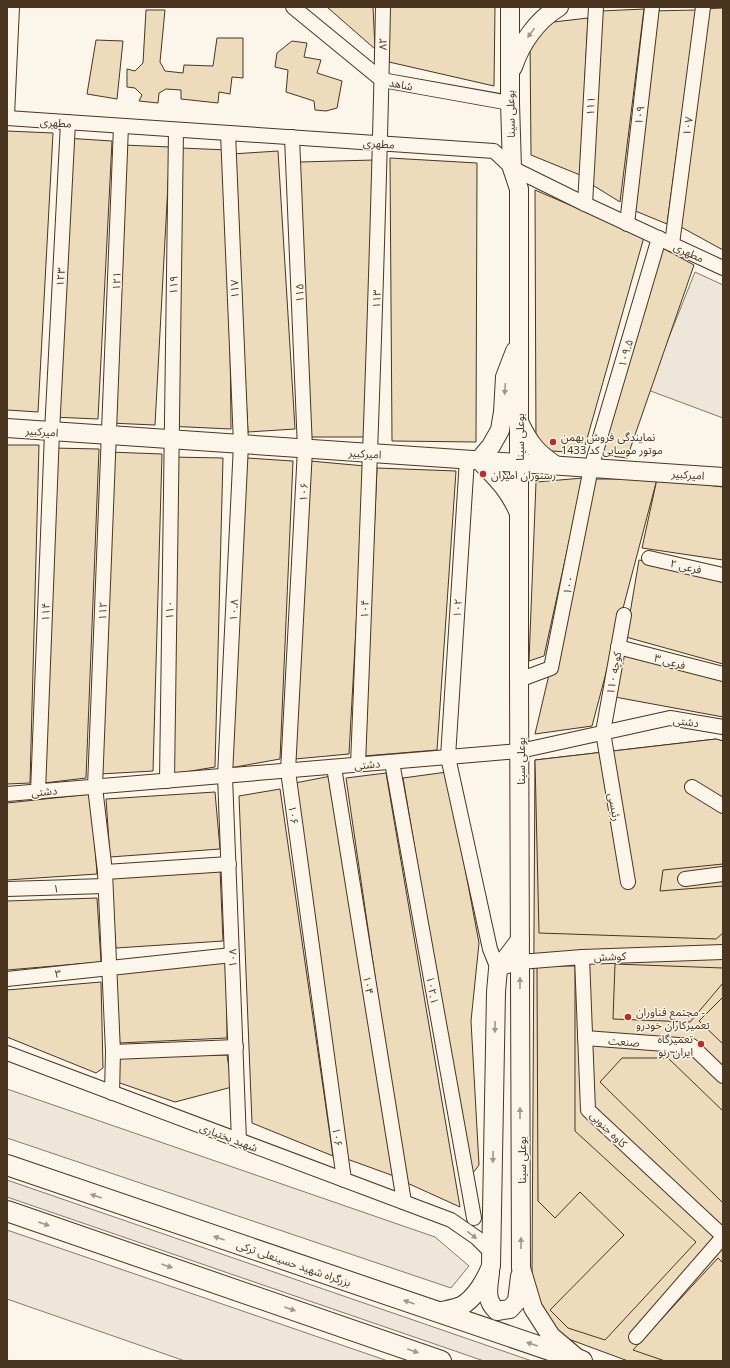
<svg xmlns="http://www.w3.org/2000/svg" width="730" height="1368" font-family="'Noto Sans','Noto Sans Arabic',sans-serif">
<style>
.green{fill:#ede6d9;stroke:#887966}
.building{fill:#ecdcbc;stroke:#4a3520}
.lines{fill:none;stroke-linecap:round;stroke-linejoin:round}
.minor-casing{stroke:#4a3520;stroke-width:16}
.major-casing{stroke:#4a3520;stroke-width:20}
.highway-casing{stroke:#4a3520;stroke-width:22}
.minor{stroke:#fbf6e9;stroke-width:14}
.major{stroke:#fbf6e9;stroke-width:18}
.highway{stroke:#fbf6e9;stroke-width:20}
.oneway{fill:#a29684}
.poi-dot{fill:#c62828;stroke:#fbf6e9;stroke-width:1.5}
.labels{text-anchor:middle;dominant-baseline:central;stroke-width:3;stroke-linejoin:round;paint-order:stroke}
.street-label{font-size:11px;fill:#4a3520;stroke:#fbf6e9}
.poi-label{font-size:11px;fill:#4a3520;stroke:#fbf6e9;text-anchor:start}
</style>
<rect width="100%" height="100%" fill="#fbf6e9"/>
<g class="green">
<path d="M695,272l28,13v133l-75,-28z"/>
<path d="M7,1089l428,148 34,29 -18,22 -444,-150z"/>
<path d="M7,1180l525,181h-48l-477,-164z"/>
<path d="M7,1230l381,131h-203l-178,-62z"/>
</g>
<g class="building">
<path d="M327,7h46l2,42z"/>
<path d="M388,7h107l-1,79 -105,-24z"/>
<path d="M723,8v242l-42,-23 22,-218z"/>
<path d="M644,9l-24,193 -29,-18 10,-173z"/>
<path d="M146,10h19l-5,52 5,9 18,2 1,-8 29,1 4,-28h26v40l-11,-1 -2,17 -11,-2 -1,11 -37,-4v-9l-15,-1 -7,4 -1,10 -19,-2 3,-6 -7,-7 -8,-1v-18l8,2 8,-8z"/>
<path d="M696,10l-29,214 -34,-14 19,-199z"/>
<path d="M588,18l-8,157 -49,-20 -1,-115 15,-17z"/>
<path d="M96,40l27,1 -6,58 -30,-5z"/>
<path d="M292,41l15,2 -3,14 17,3 -4,13 25,8 -5,27 -11,3 -11,-1 -1,-9 -28,-9 2,-22 -13,-3 2,-14z"/>
<path d="M7,131l46,2 -15,279 -31,-2z"/>
<path d="M65,138l47,3 -14,278 -47,-2z"/>
<path d="M123,145l47,2 -15,278 -46,-2z"/>
<path d="M181,148l47,2 3,279 -64,-3z"/>
<path d="M278,151l17,278 -47,3 -16,-278z"/>
<path d="M390,158l87,5 -1,279 -84,-1z"/>
<path d="M374,160l-8,277h-61l-5,-275z"/>
<path d="M535,190l109,47 -61,216 -47,-3z"/>
<path d="M657,245l37,20 -67,193 -32,-4z"/>
<path d="M7,445h32l-9,338 -23,1z"/>
<path d="M52,448l47,1 -13,329 -42,5z"/>
<path d="M109,452l53,2 -9,317 -53,3z"/>
<path d="M171,457l52,1 -8,309 -42,7z"/>
<path d="M247,458l46,3 -13,298 -50,9z"/>
<path d="M310,461l55,5 -16,288 -54,5z"/>
<path d="M377,468l79,3 -19,279 -73,6z"/>
<path d="M583,478l-39,178 -15,5 7,-179z"/>
<path d="M595,479h62l-65,247 -57,8z"/>
<path d="M657,479l66,8v73l-81,-12z"/>
<path d="M639,560l84,16v88l-97,-27z"/>
<path d="M624,654l99,27v36l-108,-20z"/>
<path d="M716,739l7,2v620h-95l-65,-24 -15,-18 -9,-19 -7,-26 3,-514z"/>
<path d="M716,739l7,2v123l-60,6 -3,21 63,-5v47l-7,6 -177,-6 -4,-173z"/>
<path d="M447,772l32,171 -8,78 8,144 -9,12 -67,-399z"/>
<path d="M386,773l74,434 -55,-25 -59,-404z"/>
<path d="M331,776l63,400 -47,-17 -52,-376z"/>
<path d="M280,789l53,367 -81,-33 -13,-327z"/>
<path d="M215,792l5,57 -110,8 -4,-58z"/>
<path d="M91,794l6,80 -90,6v-77z"/>
<path d="M220,869l3,72 -107,7 -6,-71z"/>
<path d="M97,898l4,64 -94,8v-69z"/>
<path d="M227,962v76l-108,5 -4,-72z"/>
<path d="M615,964l108,4v15l-33,39 -77,-3z"/>
<path d="M537,966h38v165l121,111 -91,98 -37,-12 -18,-18 74,-75 -44,-43 -25,26 -17,-17z"/>
<path d="M101,982l2,86 -7,5 -89,-36v-47z"/>
<path d="M723,997v47l-24,-23z"/>
<path d="M227,1055l5,32 -57,15 -58,-20v-25z"/>
<path d="M622,1058h46l55,53v92l-123,-121z"/>
<path d="M718,1258l5,5v98h-58l-32,-11z"/>
</g>
<g class="lines">
<defs>
<g id="minor">
<path d="M293,7l89,73 128,23"/>
<path d="M7,116l5,-109"/>
<path d="M7,118l487,33 18,17 73,36 138,64"/>
<path d="M228,133l13,311 -16,332 14,365"/>
<path d="M292,137l13,312 -17,322 56,409"/>
<path d="M585,204l11,-197"/>
<path d="M627,224l25,-217"/>
<path d="M672,244l31,-237"/>
<path d="M467,459l-19,298 42,192 8,20 22,-7 62,-5 141,-5"/>
<path d="M649,558l74,17"/>
<path d="M624,615l-21,117 25,150"/>
<path d="M618,647l105,27"/>
<path d="M519,680l32,-12 40,-200 68,-230"/>
<path d="M392,762l82,456"/>
<path d="M358,765c10,-253 20,-505 25,-758"/>
<path d="M334,767l70,435"/>
<path d="M167,781l9,-651"/>
<path d="M692,787l31,19"/>
<path d="M38,792l14,-360 16,-310"/>
<path d="M7,794l513,-43 150,-33 53,9"/>
<path d="M105,872l124,-8"/>
<path d="M685,879l38,-5"/>
<path d="M7,889l98,-3"/>
<path d="M582,957l6,153 135,126"/>
<path d="M7,979l225,-24"/>
<path d="M585,1038l107,8 31,30"/>
<path d="M113,1052l123,-5"/>
<path d="M7,1053l444,167 26,18 14,14"/>
<path d="M112,1093l1,-41 -8,-180 -10,-85 26,-661"/>
<path d="M636,1337l87,-100"/>
</g>
<g id="major">
<path d="M510,7v96l2,65 7,21v491l2,588 12,40 18,28 26,22"/>
<path d="M513,67c8,-24 24,-47 46,-60"/>
<path d="M515,351l-10,26 -2,35 -3,18 -9,16 -12,14c17,18 29,28 39,51"/>
<path d="M520,424c10,20 16,28 35,41"/>
<path d="M7,428l716,49"/>
<path d="M490,1273c-2,16 -5,27 7,38l13,-2 7,-8 3,-25"/>
<path d="M437,1312c8,-2 17,-3 24,-6 14,-7 25,-27 30,-40l5,-274 2,-23 22,-29"/>
</g>
<g id="highway">
<path d="M7,1165l575,196"/>
<path d="M7,1211l434,150"/>
</g>
</defs>
<use href="#minor" class="minor-casing"/>
<use href="#major" class="major-casing"/>
<use href="#highway" class="highway-casing"/>
<use href="#minor" class="minor"/>
<use href="#major" class="major"/>
<use href="#highway" class="highway"/>
</g>
<defs><path id="oneway-solid" d="M-6-.8H1V-3.2L6.5 0L1 3.2V.8H-6Z"/></defs>
<g class="oneway">
<use href="#oneway-solid" transform="translate(531 33) rotate(126)"/>
<use href="#oneway-solid" transform="translate(505 389) rotate(94)"/>
<use href="#oneway-solid" transform="translate(520 983) rotate(-90)"/>
<use href="#oneway-solid" transform="translate(495 1027) rotate(91)"/>
<use href="#oneway-solid" transform="translate(520 1113) rotate(-90)"/>
<use href="#oneway-solid" transform="translate(493 1157) rotate(91)"/>
<use href="#oneway-solid" transform="translate(96 1196) rotate(-161)"/>
<use href="#oneway-solid" transform="translate(44 1224) rotate(19)"/>
<use href="#oneway-solid" transform="translate(472 1235) rotate(37)"/>
<use href="#oneway-solid" transform="translate(219 1238) rotate(-161)"/>
<use href="#oneway-solid" transform="translate(521 1243) rotate(-90)"/>
<use href="#oneway-solid" transform="translate(167 1266) rotate(19)"/>
<use href="#oneway-solid" transform="translate(409 1302) rotate(-161)"/>
<use href="#oneway-solid" transform="translate(290 1309) rotate(19)"/>
<use href="#oneway-solid" transform="translate(532 1344) rotate(-161)"/>
<use href="#oneway-solid" transform="translate(413 1351) rotate(19)"/>
</g>
<g class="poi-dot">
<circle cx="553" cy="442" r="4"/>
<circle cx="483" cy="474" r="4"/>
<circle cx="628" cy="1017" r="4"/>
<circle cx="701" cy="1044" r="4"/>
</g>
<g class="labels">
<g class="street-label">
<text transform="translate(382 44) rotate(-89)">۸۲</text>
<text transform="translate(401 84) rotate(10)">شاهد</text>
<text transform="translate(590 106) rotate(-87)">۱۱۱</text>
<text transform="translate(510 114) rotate(-91)">بوعلی سینا</text>
<text transform="translate(639 115) rotate(-83)">۱۰۹</text>
<text transform="translate(56 122) rotate(4)">مطهری</text>
<text transform="translate(687 126) rotate(-82)">۱۰۷</text>
<text transform="translate(379 143) rotate(4)">مطهری</text>
<text transform="translate(689 252) rotate(25)">مطهری</text>
<text transform="translate(60 277) rotate(-87)">۱۲۳</text>
<text transform="translate(116 281) rotate(-88)">۱۲۱</text>
<text transform="translate(173 285) rotate(-89)">۱۱۹</text>
<text transform="translate(234 289) rotate(-92)">۱۱۷</text>
<text transform="translate(299 293) rotate(-92)">۱۱۵</text>
<text transform="translate(376 299) rotate(-88)">۱۱۳</text>
<text transform="translate(625 353) rotate(-74)">۱۰۹.۵</text>
<text transform="translate(42 431) rotate(4)">امیرکبیر</text>
<text transform="translate(519 437) rotate(-90)">بوعلی سینا</text>
<text transform="translate(365 453) rotate(4)">امیرکبیر</text>
<text transform="translate(688 474) rotate(4)">امیرکبیر</text>
<text transform="translate(303 492) rotate(-87)">۱۰۶</text>
<text transform="translate(686 566) rotate(13)">فرعی ۲</text>
<text transform="translate(568 585) rotate(-79)">۱۰۰</text>
<text transform="translate(457 608) rotate(-86)">۱۰۲</text>
<text transform="translate(364 609) rotate(-88)">۱۰۴</text>
<text transform="translate(169 610) rotate(-89)">۱۱۰</text>
<text transform="translate(233 610) rotate(-87)">۱۰.۸</text>
<text transform="translate(102 611) rotate(-88)">۱۱۲</text>
<text transform="translate(45 612) rotate(-88)">۱۱۴</text>
<text transform="translate(670 661) rotate(15)">فرعی ۳</text>
<text transform="translate(613 673) rotate(-80)">کوچه ۱۱۰</text>
<text transform="translate(686 721) rotate(8)">دشتی</text>
<text transform="translate(520 761) rotate(-90)">بوعلی سینا</text>
<text transform="translate(367 764) rotate(-5)">دشتی</text>
<text transform="translate(44 791) rotate(-5)">دشتی</text>
<text transform="translate(615 807) rotate(80)">رئیسی</text>
<text transform="translate(294 815) rotate(82)">۱۰۶</text>
<text transform="translate(56 888) rotate(-2)">۱</text>
<text transform="translate(610 956) rotate(-2)">کوشش</text>
<text transform="translate(232 958) rotate(-92)">۱۰۸</text>
<text transform="translate(58 973) rotate(-6)">۳</text>
<text transform="translate(369 985) rotate(81)">۱۰۴</text>
<text transform="translate(433 990) rotate(80)">۱۰۲.۱</text>
<text transform="translate(624 1041) rotate(4)">صنعت</text>
<text transform="translate(609 1129) rotate(44)">کاوه جنوبی</text>
<text transform="translate(229 1137) rotate(21)">شهید بختیاری</text>
<text transform="translate(338 1137) rotate(82)">۱۰۶</text>
<text transform="translate(521 1160) rotate(-90)">بوعلی سینا</text>
<text transform="translate(294 1263) rotate(19)">بزرگراه شهید حسینعلی ترکی</text>
</g>
<g class="poi-label">
<text x="561" y="436">نمایندگی فروش بهمن<tspan x="561" dy="13">موتور موسایی کد 1433</tspan></text>
<text x="491" y="474">رستوران امیران</text>
<text x="636" y="1011">مجتمع فناوران -<tspan x="636" dy="13">تعمیرکاران خودرو</tspan></text>
<text x="693" y="1038" text-anchor="end">تعمیرگاه<tspan x="693" dy="13">ایران رنو</tspan></text>
</g>
</g>
<rect width="730" height="1368" fill="none" stroke="#4a3520" stroke-width="16"/>
</svg>
